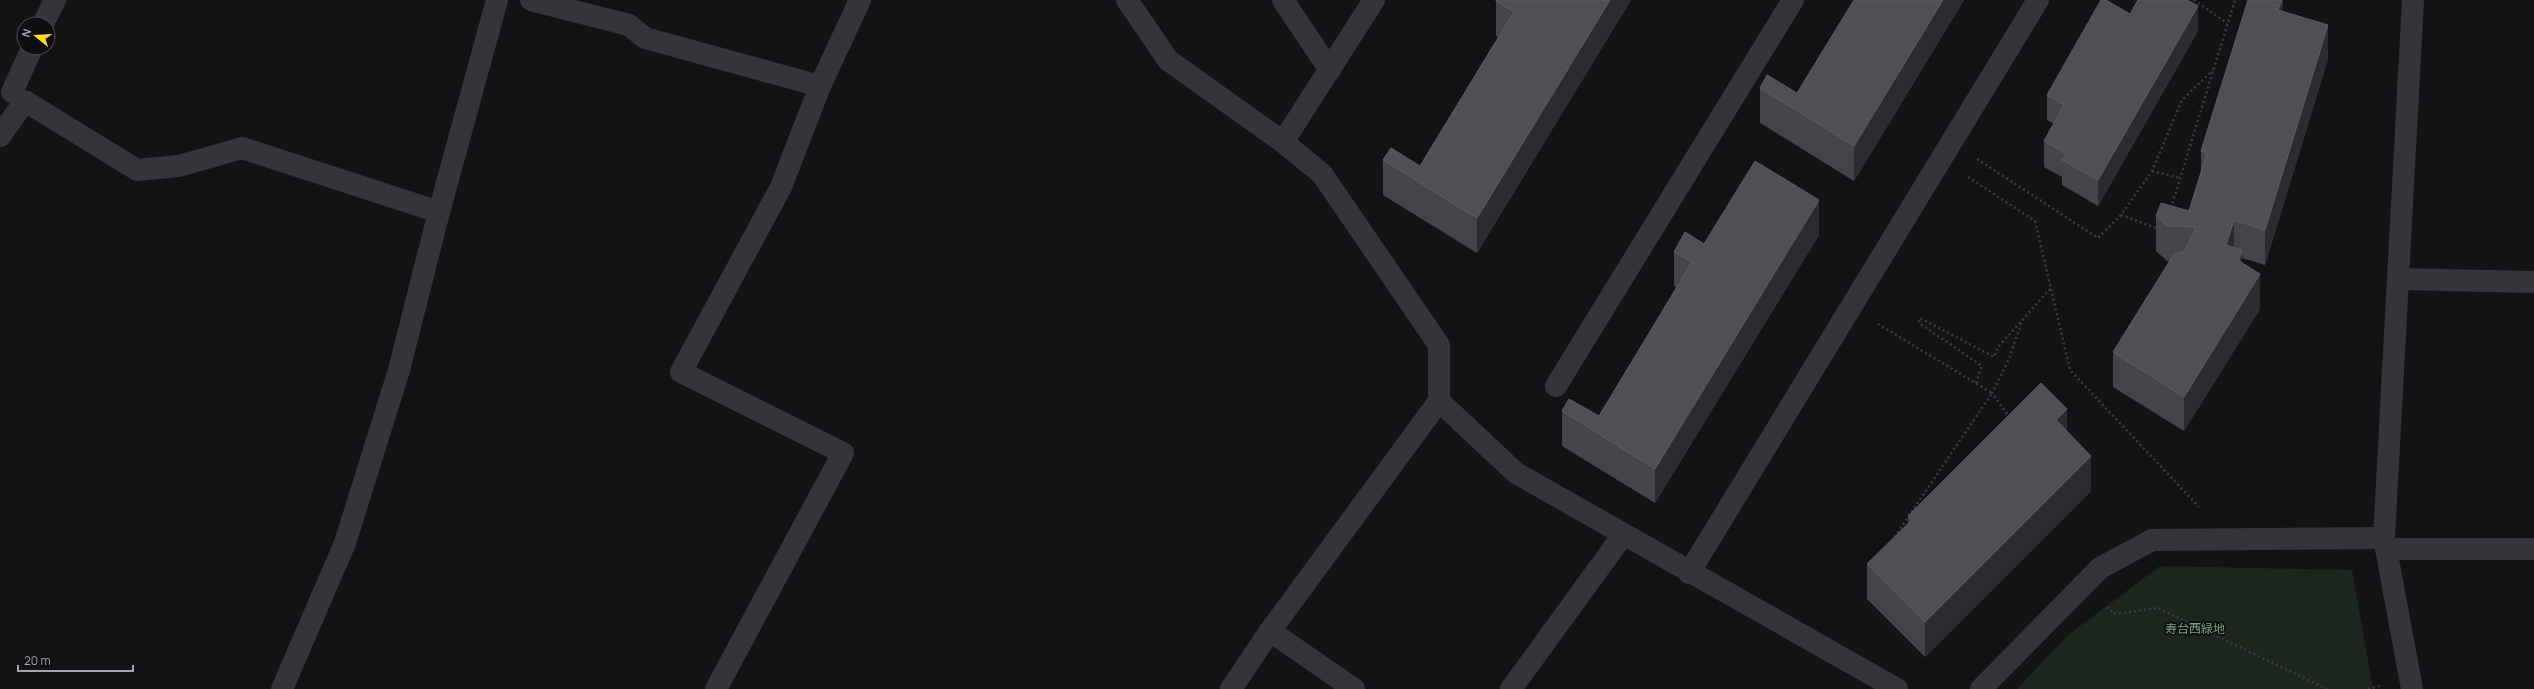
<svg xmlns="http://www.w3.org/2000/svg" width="2534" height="689" font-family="Manrope,'Noto Sans JP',sans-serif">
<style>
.green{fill:#1d251f}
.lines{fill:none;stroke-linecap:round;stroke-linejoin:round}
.path{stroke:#3a3a41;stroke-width:2.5;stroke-dasharray:2 3;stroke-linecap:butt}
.minor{stroke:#34343a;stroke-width:22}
.wall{fill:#44444a}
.shaded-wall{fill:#2c2c30}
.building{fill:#4f4f56;stroke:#5c5c65}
.labels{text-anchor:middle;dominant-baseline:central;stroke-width:3.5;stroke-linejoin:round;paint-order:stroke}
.park-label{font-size:12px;fill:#79a283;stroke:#0e0e10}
</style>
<rect width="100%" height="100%" fill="#131315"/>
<path class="green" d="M2160,566l192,4 21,119h-356l51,-54z"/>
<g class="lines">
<g class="path">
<path d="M2194,0l33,23"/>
<path d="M1977,159l121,79 23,-23 31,-44 30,-71 31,-30"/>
<path d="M2152,171l28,7"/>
<path d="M1968,177l67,44 35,149 129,137"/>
<path d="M2171,208l64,-208"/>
<path d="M2121,215l38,14"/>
<path d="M1878,324l114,69 -98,145"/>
<path d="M1976,383l6,-17 -63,-43 1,-5 74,39 4,-10 53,-59"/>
<path d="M2010,418l-18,-25 17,-34 13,-38"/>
<path d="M2107,607l7,7 44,-6 169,81"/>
<path d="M2368,689l12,-3"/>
</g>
<g class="minor">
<path d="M531,0l98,25 16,13 175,48"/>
<path d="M1127,0l41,60 115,82"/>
<path d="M1283,0l47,70"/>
<path d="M43,24l12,-24"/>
<path d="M12,92l20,-44"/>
<path d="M0,136l25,-35 112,69 42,-4 63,-18 197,64"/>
<path d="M2398,279l136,3"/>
<path d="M1556,386l237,-386"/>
<path d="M1439,401l77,72 381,216"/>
<path d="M2386,549h148"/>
<path d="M1689,573l349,-573"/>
<path d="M1270,631l84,58"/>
<path d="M282,689l63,-146 54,-173 40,-158 58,-212"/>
<path d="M716,689l127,-236 -162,-81 100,-185 39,-101 40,-86"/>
<path d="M1231,689l39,-58 169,-230v-56l-117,-171 -39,-32 91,-142"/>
<path d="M1511,689l112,-154"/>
<path d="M1981,689l119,-121 52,-28 232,-2"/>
<path d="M2412,689l-28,-151 29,-538"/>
</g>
</g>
<g class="wall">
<path d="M1496,0h135l-154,253 -94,-58v-35l37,6 78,-129 -2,-1z"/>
<path d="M1964,0l-110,181 -94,-58v-35l37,5z"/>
<path d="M2283,0v11l45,48 -63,206 -23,-7v5l18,46 -76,122 -71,-44v-35l57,-91h-3l-11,-10v-35l33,-5 12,-40v-20z"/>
<path d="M2130,14l68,17 -100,175 -36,-21v-8l-18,-10v-26l10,-17 -7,-4v-25z"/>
<path d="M1819,235l-164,268 -93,-57v-35l37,5 78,-128 -3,-2v-34l30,-8z"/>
<path d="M2067,432l24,59 -166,166 -58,-58v-35l41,-41v-7z"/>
</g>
<g class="shaded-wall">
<path d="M1610,0h21l-154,253v-35z"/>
<path d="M1943,0h21l-110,181v-35z"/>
<path d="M2282,0h1v31l-5,-21z"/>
<path d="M2198,6v25l-100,175v-26z"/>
<path d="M2328,25v34l-63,206v-35z"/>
<path d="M1819,200v35l-164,268v-34z"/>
<path d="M2234,220v35l-8,-10z"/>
<path d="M2242,250v34l-3,-23z"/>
<path d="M2260,274v35l-76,122v-34z"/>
<path d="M2067,409v35l-11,-24z"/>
<path d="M2091,456v35l-166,166v-35z"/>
</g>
<g class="building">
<path d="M1496,0h114l-133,218 -94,-58 8,-12 29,18 94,-154 -18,-11z"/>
<path d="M1854,0h89l-89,146 -94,-58 7,-13 30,18z"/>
<path d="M2101,0h5l24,14 8,-14h49l11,6 -100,174 -36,-20 4,-6 -22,-13 20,-36 -17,-10z"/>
<path d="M2248,0h34l-4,10 50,15 -63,205 -31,-10 -8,25 16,5 -3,11 21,13 -76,123 -71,-45 61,-98 11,-3 11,-24 -29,-1 -11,-10 5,-13 28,8 18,-58 -6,-2z"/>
<path d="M1755,161l64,39 -164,269 -93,-58 7,-12 30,17 93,-154 -18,-10 11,-20 19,12z"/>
<path d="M2041,383l26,26 -11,11 35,36 -166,166 -58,-58 45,-44 -4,-4z"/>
</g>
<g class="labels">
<g class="park-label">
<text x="2195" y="628">寿台西緑地</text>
</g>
</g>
<g transform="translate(36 36) rotate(288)"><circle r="19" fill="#0e0e10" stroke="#4a4b52"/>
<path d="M0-3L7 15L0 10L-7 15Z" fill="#fcdb23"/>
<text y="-6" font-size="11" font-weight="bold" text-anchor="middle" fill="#a4a6b6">N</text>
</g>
<path d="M18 665v6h115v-6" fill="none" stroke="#a4a6b6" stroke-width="2"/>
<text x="24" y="665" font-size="12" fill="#a4a6b6" stroke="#0e0e10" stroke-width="3" paint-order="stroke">20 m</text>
</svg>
